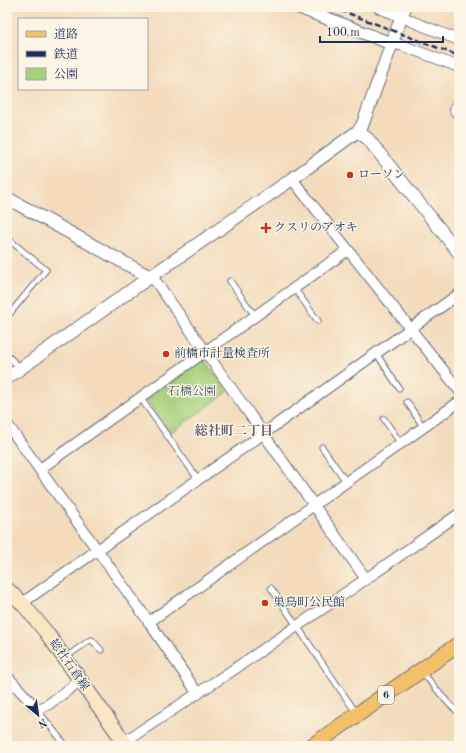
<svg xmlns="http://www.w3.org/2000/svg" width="466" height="753" font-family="'Old Standard TT','Noto Serif JP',serif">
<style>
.green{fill:#a6d07b;stroke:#60806c}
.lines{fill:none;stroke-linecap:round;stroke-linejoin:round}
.service-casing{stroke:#676b7f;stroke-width:7}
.minor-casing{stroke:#676b7f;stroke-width:12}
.tertiary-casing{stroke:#676b7f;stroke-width:14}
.secondary-casing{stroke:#676b7f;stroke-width:16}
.primary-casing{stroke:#676b7f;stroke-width:17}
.service{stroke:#fff;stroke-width:5}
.minor{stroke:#fff;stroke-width:10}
.tertiary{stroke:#fff;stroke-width:12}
.secondary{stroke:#fbe6c3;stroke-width:14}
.primary{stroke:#f4c16a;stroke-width:15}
.rail{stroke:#1b2f5e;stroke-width:2.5;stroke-dasharray:6 3;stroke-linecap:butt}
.poi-dot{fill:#c8321e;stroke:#fcf5e5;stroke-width:1.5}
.labels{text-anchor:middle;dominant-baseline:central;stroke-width:3;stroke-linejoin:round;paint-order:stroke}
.shield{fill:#fcf5e5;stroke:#5e6a86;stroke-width:1}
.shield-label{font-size:11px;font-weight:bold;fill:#1b2f5e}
.poi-label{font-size:12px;fill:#1b2f5e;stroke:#fcf5e5;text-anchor:start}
.park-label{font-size:12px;fill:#3e5765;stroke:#fcf5e5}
.street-label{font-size:12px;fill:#1b2f5e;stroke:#fcf5e5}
.neighbourhood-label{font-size:13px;font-weight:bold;fill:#645e75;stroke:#fcf5e5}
</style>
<rect width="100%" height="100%" fill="#fcf5e5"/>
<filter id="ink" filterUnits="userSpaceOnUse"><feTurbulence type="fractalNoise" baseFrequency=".025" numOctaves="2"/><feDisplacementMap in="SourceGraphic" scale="8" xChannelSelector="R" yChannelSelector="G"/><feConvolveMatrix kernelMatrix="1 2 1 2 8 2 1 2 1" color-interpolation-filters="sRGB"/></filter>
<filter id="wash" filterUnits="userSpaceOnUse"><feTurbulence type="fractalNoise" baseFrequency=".012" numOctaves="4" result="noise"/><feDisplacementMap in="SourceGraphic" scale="16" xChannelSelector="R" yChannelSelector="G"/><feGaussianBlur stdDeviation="0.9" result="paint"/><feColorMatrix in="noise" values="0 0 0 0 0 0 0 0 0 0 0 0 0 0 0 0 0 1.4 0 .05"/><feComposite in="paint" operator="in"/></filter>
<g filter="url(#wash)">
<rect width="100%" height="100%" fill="#f3dbbc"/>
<path class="green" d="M201,359l4,1 23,32 -58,41 -23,-32 1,-4z"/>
</g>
<g filter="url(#ink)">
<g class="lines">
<defs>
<g id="service">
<path d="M7,238l39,32 -39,47"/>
<path d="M230,281l25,35"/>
<path d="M294,288l24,33"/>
<path d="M376,353l23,35"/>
<path d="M7,355l10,10 6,1"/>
<path d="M141,397l3,6 54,76"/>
<path d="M407,402l17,26"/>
<path d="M384,419l17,25"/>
<path d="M322,447l25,36"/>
<path d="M271,588l86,126"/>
<path d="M66,657l24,-17h2l9,10"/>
<path d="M422,672l27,32 10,9"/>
<path d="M39,709v3l27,34"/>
</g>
<g id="minor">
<path d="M402,16l9,5 48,19"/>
<path d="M392,44l9,1 58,22"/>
<path d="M459,100l-4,10 4,6"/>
<path d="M292,179l167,211"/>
<path d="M150,277l7,6 209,296"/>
<path d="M7,424l142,198 49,72"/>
<path d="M40,469l308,-219"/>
<path d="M22,603l241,-169 196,-140"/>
<path d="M149,622l310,-220"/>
<path d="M7,676l28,31 4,2 10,-5 31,-23"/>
<path d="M124,742l109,-72 133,-91 93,-65"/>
</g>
<g id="tertiary">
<path d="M298,7l94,37"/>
<path d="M379,7l23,9"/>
<path d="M358,131l10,8 91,114"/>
<path d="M7,198l143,79"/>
<path d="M7,378l143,-101 142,-98 66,-48 4,-5 3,-8 40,-111"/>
</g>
<path id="secondary" d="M7,589l15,14 24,29 81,114"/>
<path id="primary" d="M312,746l147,-102"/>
</defs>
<use href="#service" class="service-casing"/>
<use href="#minor" class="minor-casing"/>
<use href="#tertiary" class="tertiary-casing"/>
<use href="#secondary" class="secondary-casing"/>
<use href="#primary" class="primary-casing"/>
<use href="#service" class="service"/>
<use href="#minor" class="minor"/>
<use href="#tertiary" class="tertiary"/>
<use href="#secondary" class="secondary"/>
<use href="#primary" class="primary"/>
<path class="rail" d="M332,7l127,49"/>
</g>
</g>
<g class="poi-dot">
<circle cx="350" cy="175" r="4"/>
<path d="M264 222h4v4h4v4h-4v4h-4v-4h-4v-4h4z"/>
<circle cx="166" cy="354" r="4"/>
<circle cx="265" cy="603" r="4"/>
</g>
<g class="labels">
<rect class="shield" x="378" y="686" width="16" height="18" rx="3"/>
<g class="shield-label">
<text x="386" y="695">6</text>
</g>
<g class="poi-label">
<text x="358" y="175">ローソン</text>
<text x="274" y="228">クスリのアオキ</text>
<text x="174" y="354">前橋市計量検査所</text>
<text x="273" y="603">巣鳥町公民館</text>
</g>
<g class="park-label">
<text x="192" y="392">石橋公園</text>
</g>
<g class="street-label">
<text transform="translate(69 665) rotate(55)">総社石倉線</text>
</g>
<g class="neighbourhood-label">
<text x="234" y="431">総社町二丁目</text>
</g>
</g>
<rect width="466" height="753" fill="none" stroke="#fcf5e5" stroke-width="24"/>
<rect x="18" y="18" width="130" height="72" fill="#fcf5e5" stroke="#a2a6af"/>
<rect x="26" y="31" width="20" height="6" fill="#f4c16a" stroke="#a2a6af"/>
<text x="54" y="38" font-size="12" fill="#1b2f5e">道路</text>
<rect x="26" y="51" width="20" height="6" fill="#1b2f5e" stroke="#a2a6af"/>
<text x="54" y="58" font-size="12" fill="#1b2f5e">鉄道</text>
<rect x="26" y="68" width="20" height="12" fill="#a6d07b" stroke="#a2a6af"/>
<text x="54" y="78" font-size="12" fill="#1b2f5e">公園</text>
<g transform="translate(38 715) rotate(151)" stroke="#fcf5e5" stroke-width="3" paint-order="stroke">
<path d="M0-3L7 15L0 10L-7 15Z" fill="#1b2f5e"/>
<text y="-6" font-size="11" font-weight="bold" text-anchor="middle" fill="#1b2f5e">N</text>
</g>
<path d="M320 36v6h123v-6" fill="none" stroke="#1b2f5e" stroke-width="2"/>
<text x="326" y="36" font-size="12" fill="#1b2f5e" stroke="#fcf5e5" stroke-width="3" paint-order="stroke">100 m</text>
</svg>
